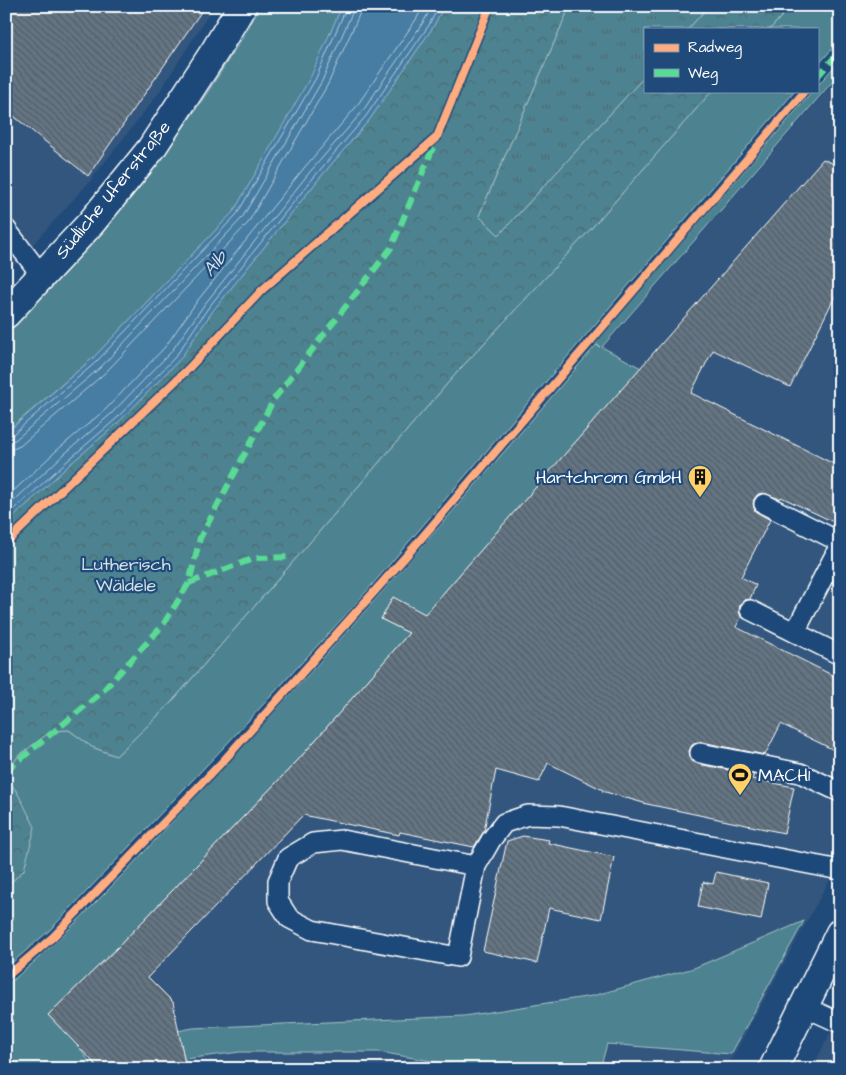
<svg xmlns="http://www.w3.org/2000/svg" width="846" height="1075" font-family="'Architects Daughter',sans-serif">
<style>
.built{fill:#33577d}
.grass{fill:#4e8390;stroke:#a6c1c8}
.forest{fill:url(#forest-crowns);stroke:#a6c1c8}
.park{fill:url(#park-tufts);stroke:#a6c1c8}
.water{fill:#477da3;stroke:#91b1c8}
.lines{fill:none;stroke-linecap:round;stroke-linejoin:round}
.shore{stroke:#b5cbda;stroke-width:1}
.building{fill:url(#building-back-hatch);stroke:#fff}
.lane-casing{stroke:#fff;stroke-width:22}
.street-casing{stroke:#fff;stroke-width:31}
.lane{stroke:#1f4a7a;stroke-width:19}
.street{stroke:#1f4a7a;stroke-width:28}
.quiet{stroke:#5adb95;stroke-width:6;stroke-dasharray:12 6;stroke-linecap:butt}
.cycleway-casing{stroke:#1f4a7a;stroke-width:11}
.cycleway{stroke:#ffac80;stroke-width:8}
.labels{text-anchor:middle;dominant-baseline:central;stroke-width:4.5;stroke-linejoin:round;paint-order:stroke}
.street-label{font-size:18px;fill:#fff;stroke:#1f4a7a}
.poi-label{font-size:18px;fill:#fff;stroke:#1f4a7a;text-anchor:end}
.park-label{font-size:18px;fill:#d3e0e3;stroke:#1f4a7a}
.water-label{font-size:19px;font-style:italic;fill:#d1dee8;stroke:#1f4a7a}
</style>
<defs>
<pattern id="forest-crowns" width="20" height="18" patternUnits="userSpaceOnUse" patternTransform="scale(1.25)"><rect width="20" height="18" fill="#4e8390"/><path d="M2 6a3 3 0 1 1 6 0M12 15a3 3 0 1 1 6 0" fill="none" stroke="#4d6a71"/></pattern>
<pattern id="park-tufts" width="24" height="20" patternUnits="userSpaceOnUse" patternTransform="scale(1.25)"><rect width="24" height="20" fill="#4e8390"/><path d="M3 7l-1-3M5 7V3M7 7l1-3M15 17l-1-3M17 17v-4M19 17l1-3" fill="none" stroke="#4d6a71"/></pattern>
<pattern id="building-back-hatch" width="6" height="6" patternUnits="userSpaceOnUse" patternTransform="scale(1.25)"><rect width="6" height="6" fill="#637483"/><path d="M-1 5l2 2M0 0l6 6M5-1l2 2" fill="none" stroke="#565e65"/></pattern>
</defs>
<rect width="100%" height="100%" fill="#1f4a7a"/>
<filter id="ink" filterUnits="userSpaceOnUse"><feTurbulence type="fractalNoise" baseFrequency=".02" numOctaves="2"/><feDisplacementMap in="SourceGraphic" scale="10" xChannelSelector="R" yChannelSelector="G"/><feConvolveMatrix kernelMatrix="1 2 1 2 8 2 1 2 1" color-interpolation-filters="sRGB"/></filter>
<g filter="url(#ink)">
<g class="built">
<path d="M6,6h208l-56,88 -67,86 -85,94z"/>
<path d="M840,75v786l-114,208h-632l-15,-22 -31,-32 251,-256 109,-126 -27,-14 259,-251 -38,-20z"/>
<path d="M840,1013v56h-28z"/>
</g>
<g class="grass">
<path d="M260,6h82l-30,70 -78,135 -141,147 -87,74v-98c81,-84 157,-169 219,-269 12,-19 25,-38 35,-59z"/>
<path d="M791,6h49v34l-23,26v-37h-47z"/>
<path d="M840,60v13l-238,274 39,21 -216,247 -44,4 28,14 -110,126 -181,188 -70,68 31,32 15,22h-88v-83c70,-58 130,-126 192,-192 137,-145 267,-297 398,-449l4,2 -5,-4 218,-252h4v-5z"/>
<path d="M712,91h83l-441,515 -129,140 -175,184 -44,38v-81l18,-17 -7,-78 -11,-14v-3l12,-19 33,-25 18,-1 23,17 24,9 52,-50 292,-337 128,-137z"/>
<path d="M804,921l-73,133 -124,-10 -7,25h-122l-99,-17h-139l-78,10 -24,7h-41l-13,-20 109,-21 271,-12 128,-20 102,-28z"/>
</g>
<g class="forest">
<path d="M444,6h126l-91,210 20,19 146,-159v15h67l-124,141 -128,137 -292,337 -52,50 -24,-9 -23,-17 -18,1 -33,25 -12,19v-251l63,-59 50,-43 61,-63 32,-47 106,-132 52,-61 63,-92z"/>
<path d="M709,6h82l-21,23h-82z"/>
<path d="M6,778l11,14 18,35 -11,43 -18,17z"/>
</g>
<path class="park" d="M570,6h139l-21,23h-43v47l-146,159 -20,-19z"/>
<path class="water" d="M342,6h102l-11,21 -63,92 -52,61 -106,132 -32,47 -61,63 -50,43 -63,59v-91l87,-75 141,-147 77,-135z"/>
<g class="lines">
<g class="shore">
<path d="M6,436l6,-1 84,-73 141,-148 79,-136 31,-72"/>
<path d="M6,442l9,-2 86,-73 141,-149 80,-137 30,-68 1,-7"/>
<path d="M6,450l7,-1 7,-3 86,-74 142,-149 80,-139 31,-69 1,-9"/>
<path d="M6,498l50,-47 50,-42 59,-62 33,-47 106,-132 52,-61 61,-89 6,-12"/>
<path d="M6,508l55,-51 50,-43 60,-62 33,-47 105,-132 53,-61 62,-91 8,-15"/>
<path d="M6,517l60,-55 50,-43 60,-63 32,-48 106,-131 52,-61 63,-91 10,-19"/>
</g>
</g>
<g class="building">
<path d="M6,6h199l-117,170 -82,-66z"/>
<path d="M823,159l17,8v119l-50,101 -77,-37 -22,43 149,74v58l-59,-28 -1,2 -17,-6 -5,1 -4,5 -1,5 2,7 15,9 -29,57 15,8 -6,14 -6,1 -4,5 -1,6 2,6 -5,10 104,52v74l-59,-29 -16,31 -63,-13 -6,1 -4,2 -3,6 1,6 2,4 6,3 56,11 -2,4 42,8 -10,46 -137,-29 -45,-13 1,-1 -55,-27 -9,19 -43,-12 -12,61 -10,16 -74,-15 -1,3 -96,-20 -155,162 25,25 13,67h-86l-52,-54 70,-68 181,-188 110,-126 -28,-14 12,-22 32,17z"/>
<path d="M523,836l26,4 -1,3 66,14 -13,62 -52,-11 -12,55 -54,-12 24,-110z"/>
<path d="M716,872l52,11 -7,37 -63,-13 5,-25 10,2z"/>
</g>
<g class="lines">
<defs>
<g id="lane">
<path d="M6,229l36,47"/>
<path d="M764,504l76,38"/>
<path d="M750,610l90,45"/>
<path d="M795,632l45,-87"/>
<path d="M700,753l100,20 40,19"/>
<path d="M476,866l-134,-26 -29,3 -25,15 -10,23v20l11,17 23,12 146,27 18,-91 15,-26 13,-17 24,-8 31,1 281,54"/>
<path d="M803,1006l37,17"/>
</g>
<g id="street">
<path d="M6,314l85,-91 60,-74 64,-98 27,-45"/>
<path d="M773,1069l67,-136"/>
</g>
</defs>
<use href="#lane" class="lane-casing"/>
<use href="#street" class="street-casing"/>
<use href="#lane" class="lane"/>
<use href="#street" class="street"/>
<g class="quiet">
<path d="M817,77l23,-26"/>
<path d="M189,583l66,-25 36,-1"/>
<path d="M6,771l95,-78 62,-68 26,-42 11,-45 74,-139 117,-151 44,-105"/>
</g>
<defs>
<g id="cycleway">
<path d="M6,543l182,-174 74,-79 175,-153 53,-131"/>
<path d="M6,977l47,-40 172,-178 182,-204 398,-464"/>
</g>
</defs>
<use href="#cycleway" class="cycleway-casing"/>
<use href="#cycleway" class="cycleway"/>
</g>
</g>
<defs>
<symbol id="building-pin" viewBox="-11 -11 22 30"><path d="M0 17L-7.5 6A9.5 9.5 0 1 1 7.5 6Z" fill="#ffd166" stroke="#1f4a7a"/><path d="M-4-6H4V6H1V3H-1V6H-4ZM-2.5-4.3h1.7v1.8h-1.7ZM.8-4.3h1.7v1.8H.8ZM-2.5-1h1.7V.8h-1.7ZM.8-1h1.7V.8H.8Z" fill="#111"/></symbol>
<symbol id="stadium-pin" viewBox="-11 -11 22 30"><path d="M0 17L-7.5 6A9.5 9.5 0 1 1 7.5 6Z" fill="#ffd166" stroke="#1f4a7a"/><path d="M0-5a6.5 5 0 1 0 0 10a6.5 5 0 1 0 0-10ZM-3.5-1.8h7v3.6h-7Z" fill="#111"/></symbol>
</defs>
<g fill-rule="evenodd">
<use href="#building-pin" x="686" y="463" width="28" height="38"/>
<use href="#stadium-pin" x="726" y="761" width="28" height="38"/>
</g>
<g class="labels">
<g class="street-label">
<text transform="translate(113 190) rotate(-51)">Südliche Uferstraße</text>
</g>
<g class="poi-label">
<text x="682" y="477">Hartchrom GmbH</text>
<text x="758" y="775" text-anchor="start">MACH1</text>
</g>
<g class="park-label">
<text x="126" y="564">Lutherisch<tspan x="126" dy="21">Wäldele</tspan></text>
</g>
<g class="water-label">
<text transform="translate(215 264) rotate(-50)">Alb</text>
</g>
</g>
<rect width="846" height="1075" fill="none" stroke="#1f4a7a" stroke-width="25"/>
<rect x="12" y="12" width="821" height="1050" fill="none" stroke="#fff" stroke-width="2" filter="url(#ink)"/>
<rect x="644" y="28" width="175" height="65" fill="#1f4a7a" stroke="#7992af"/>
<rect x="654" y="44" width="25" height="8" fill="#ffac80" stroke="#7992af"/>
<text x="688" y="52" font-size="15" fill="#ffffff">Radweg</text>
<rect x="654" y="69" width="25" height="8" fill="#5adb95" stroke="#7992af"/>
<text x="688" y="78" font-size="15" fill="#ffffff">Weg</text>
</svg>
